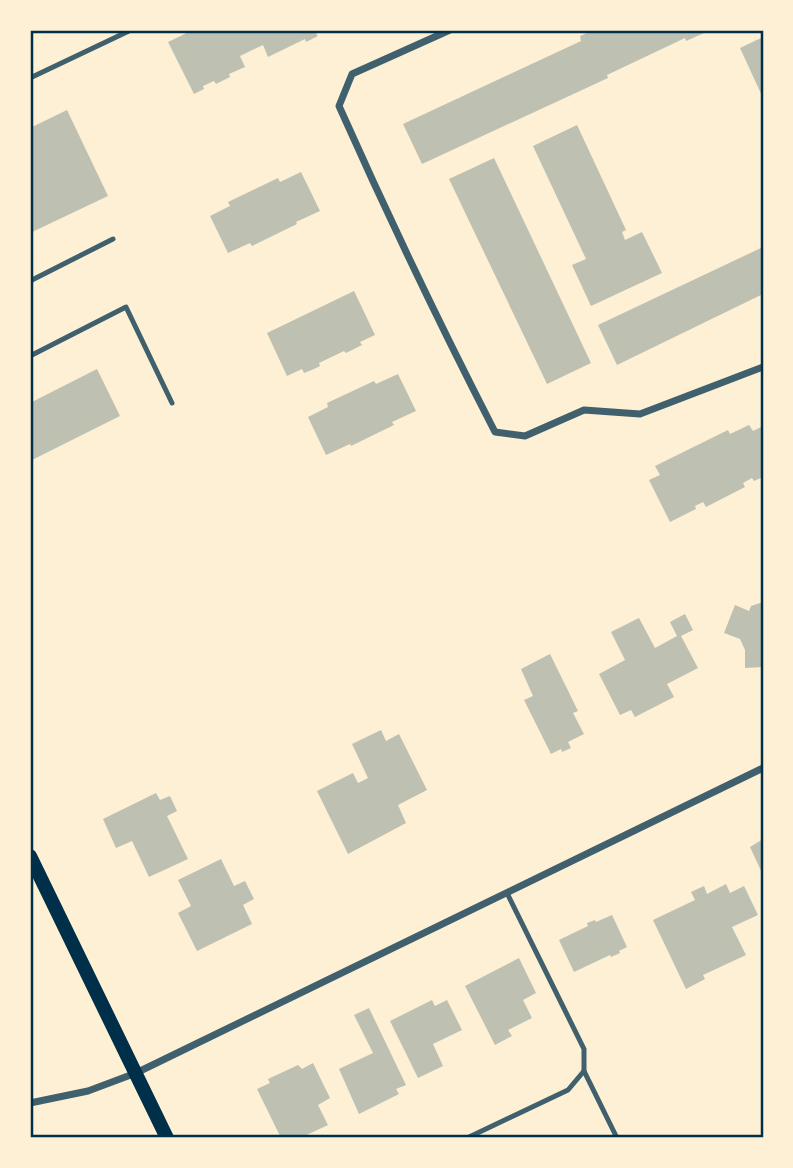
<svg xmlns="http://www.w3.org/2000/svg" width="793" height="1168" font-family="'Sofia Sans Condensed',sans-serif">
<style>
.building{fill:#bec0b2}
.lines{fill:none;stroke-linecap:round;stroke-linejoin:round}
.service{stroke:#3f606c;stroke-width:5}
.minor{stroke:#3f606c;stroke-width:7}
.secondary{stroke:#003049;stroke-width:14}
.neatline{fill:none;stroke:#003049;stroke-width:2.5}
</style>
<rect width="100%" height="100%" fill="#fdf0d5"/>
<g class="building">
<path d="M193,30h125l2,2 -4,2 2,2 -12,6 -1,-3 -37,18 -5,-12 -23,11 5,11 -16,7 1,3 -14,7 -2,-3 -11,5 1,3 -10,5 -26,-52z"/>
<path d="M594,30h117l-25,11 -1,-3 -78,37 1,3 -186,86 -19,-40 178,-83 -1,-5z"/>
<path d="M763,37v61l-23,-50z"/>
<path d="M67,110l41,86 -78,37v-105z"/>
<path d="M577,125l49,105 -4,2 3,8 17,-8 20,41 -71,33 -19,-41 14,-6 -53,-113z"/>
<path d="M494,158l97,205 -44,21 -98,-205z"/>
<path d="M301,172l19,39 -24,11 1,2 -45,22 -2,-3 -22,10 -18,-37 20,-10 -2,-4 50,-24 2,4z"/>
<path d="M763,247v47l-146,71 -19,-40z"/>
<path d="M354,291l21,44 -15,7 2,3 -16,8 -2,-2 -25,12 1,3 -6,3 -10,4 -2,-4 -15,7 -20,-43z"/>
<path d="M97,369l23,47 -90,45v-58z"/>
<path d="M398,374l18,37 -24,11 2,3 -43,21 -1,-2 -24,11 -18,-38 20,-10 -1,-4 47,-22 2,3z"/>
<path d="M749,425l4,6 8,-4 2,5v45l-9,4 -2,-3 -9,5 2,4 -39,20 -3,-5 -8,4 1,3 -26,13 -21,-42 11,-5 -5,-9 73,-36 2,4z"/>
<path d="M763,602v65l-18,1v-18l-5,-11 -16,-6 11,-28 14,6 2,-5z"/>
<path d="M685,614l8,16 -12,6 17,32 -31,16 7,13 -39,20 -4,-7 -11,5 -21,-41 26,-14 -14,-28 28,-14 16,30 22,-12 -7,-14z"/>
<path d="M550,654l28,57 -5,2 11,21 -16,8 3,6 -9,4 -1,-3 -10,5 -27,-54 9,-4 -12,-27z"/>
<path d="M381,730l5,11 13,-7 28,56 -29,15 8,18 -58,31 -31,-63 36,-18 5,10 10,-5 -16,-34z"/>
<path d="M156,793l4,7 10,-4 7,15 -10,5 21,43 -39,18 -17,-36 -16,7 -13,-29z"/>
<path d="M763,839v36l-13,-28z"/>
<path d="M221,859l13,27 11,-5 9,18 -11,6 9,19 -55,27 -19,-38 13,-7 -13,-26z"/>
<path d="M726,884l4,9 14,-7 14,29 -26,12 14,28 -43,20 2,4 -19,10 -33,-69 42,-20 -4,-8 13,-6 3,8z"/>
<path d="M612,915l15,32 -8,4 1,2 -9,4 -1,-2 -36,17 -15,-32 29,-14 -1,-3 8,-3 1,2z"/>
<path d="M519,958l17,35 -13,7 9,18 -24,12 4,6 -17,9 -30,-59z"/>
<path d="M432,1000l3,6 12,-6 15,30 -29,14 10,22 -25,12 -28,-57z"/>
<path d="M369,1008l37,77 -10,4 3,5 -40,20 -20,-45 34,-16 -19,-38z"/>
<path d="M313,1063l17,35 -12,7 10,20 -28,13h-19l-24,-49 13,-6 -2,-4 30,-14 4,4z"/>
</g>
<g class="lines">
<g class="service">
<path d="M30,78l101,-48"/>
<path d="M30,281l83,-42"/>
<path d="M30,356l96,-49 46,96"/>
<path d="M584,1071l33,67"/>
<path d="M467,1138l101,-48 16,-19v-22l-77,-156"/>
</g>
<g class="minor">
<path d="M450,30l-98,44 -13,32c49,110 101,219 156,326l30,4 59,-26 56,4 123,-47"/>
<path d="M30,1103l58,-12 48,-18 627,-305"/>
</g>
<path class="secondary" d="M30,856l137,282"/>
</g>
<rect width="793" height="1168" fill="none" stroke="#fdf0d5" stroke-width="63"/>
<rect x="32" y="32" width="730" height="1104" class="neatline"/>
</svg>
